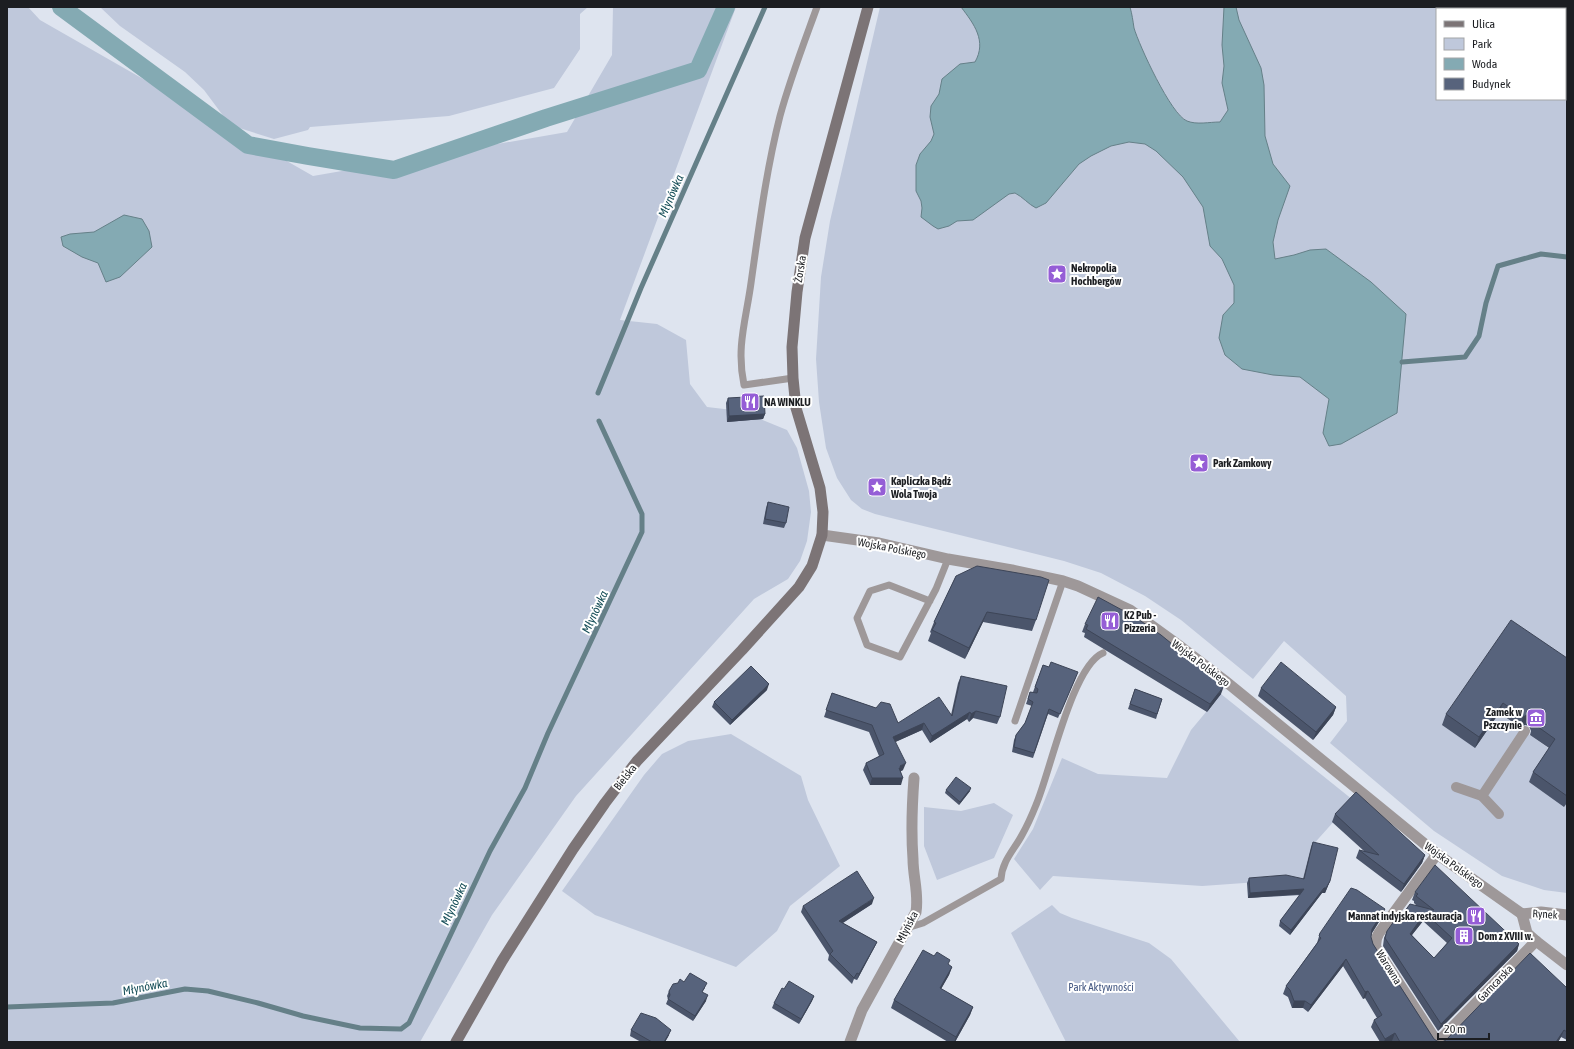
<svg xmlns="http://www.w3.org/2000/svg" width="1574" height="1049" font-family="'Asap Condensed',sans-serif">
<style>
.green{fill:#bfc8db;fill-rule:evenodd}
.water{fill:#84aab3;stroke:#658088}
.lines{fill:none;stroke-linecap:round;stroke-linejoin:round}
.stream{stroke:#658088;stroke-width:5}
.canal{stroke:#84aab3;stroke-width:18}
.service{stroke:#9e9899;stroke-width:7}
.pedestrian{stroke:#9e9899;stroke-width:10}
.minor{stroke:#9e9899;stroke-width:11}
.secondary{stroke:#7c7476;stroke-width:11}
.wall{fill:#4b556b;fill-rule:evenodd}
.shaded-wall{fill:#3d4557}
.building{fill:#57637c;stroke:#3d4557;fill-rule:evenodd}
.labels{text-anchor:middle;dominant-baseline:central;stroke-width:4;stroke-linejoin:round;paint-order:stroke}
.poi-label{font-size:11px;font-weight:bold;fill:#1c1e22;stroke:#fff;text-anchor:start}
.street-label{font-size:11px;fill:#1c1e22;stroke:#fff}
.park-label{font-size:11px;fill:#435781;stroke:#fff}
.water-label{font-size:12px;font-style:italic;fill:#154d57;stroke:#fff}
</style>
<rect width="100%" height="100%" fill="#dee4ef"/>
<g class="green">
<path d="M7,7h21l12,13 273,156 254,-44 45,-77 1,-48h123l-116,313 37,4 29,16 4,44 17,23 34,4 46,19 10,18 12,43 2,21 -4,29 -7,20 -12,18 -34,20 -178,197 -84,119 -72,127h-413z"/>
<path d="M100,7h488l-8,7v35l-26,39 -105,28 -139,11 -2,3 -34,9 -44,-14 -26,-35 -19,-18 -65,-46z"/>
<path d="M880,7h687v664l-68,42 52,37 -22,32 35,24 3,-3v90l-23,-3 -42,-14 -68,-45 -104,-88 17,-22 -1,-25 -62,-55 -31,38 -72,-59 -36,-24 -44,-23 -37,-12 -189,-47 -13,-5 -11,-9 -14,-22 -11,-30 -7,-46 -3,-43 5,-82 9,-56zM1437,9h128v90h-128z"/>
<path d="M1221,694l132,106 -42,47 -9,37 -18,-4 -82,6 -149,-10 -13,14 -26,-31 19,-30 29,-71 36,16 69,4 24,-48z"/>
<path d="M731,734l70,42 7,24 32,66 -50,40 -13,25 -41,36 -141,-52 -33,-24 82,-116 18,-21 26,-13z"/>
<path d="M994,803l19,12 -19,43 -57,22 -13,-34v-39l37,4z"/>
<path d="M1052,905l8,8 12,5 77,25 22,16 69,83h-174l-55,-109z"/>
</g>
<g class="water">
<path d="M961,7h169c2,7 3,14 4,21 5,17 37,87 53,93 10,4 22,1 33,1l8,-12 -6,-27 2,-17 -2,-21 2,-38h12l3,13 22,48 3,17 1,51 8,28 17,22 -12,34 -5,22 2,17 19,-4 16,-5 16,-1 45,33 35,32 -9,99 -56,31 -12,2 -6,-13 6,-34 -29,-22 -27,-2 -31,-6 -17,-14 -6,-17 4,-23 11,-12v-18l-12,-26 -12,-13 -7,-39 -20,-30 -27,-26 -11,-7 -16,-2 -18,4 -20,10 -12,8 -33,39 -10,5c-8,-4 -13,-11 -21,-15l-6,1 -36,26 -16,1 -8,5 -11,3 -5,-3 -12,-9 1,-9 -1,-7 -5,-10v-26l4,-11 11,-13 3,-7 -4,-17 1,-11 8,-12 3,-15 18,-15 15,-2c12,-21 -1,-38 -14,-55z"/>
<path d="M124,215l18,4 7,12 3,16 -32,30 -14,5 -8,-19 -16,-6 -19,-11 -2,-9 9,-3 24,-2z"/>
</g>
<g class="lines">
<g class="stream">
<path d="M1402,362l63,-5 14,-21 7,-33 12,-37 43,-12 26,3"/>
<path d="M598,393l43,-105 124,-281"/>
<path d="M7,1007l106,-4 72,-14 23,2 50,12 45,13 57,12 41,1 8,-6 81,-172 35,-63 23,-55 94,-201v-18l-43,-93"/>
</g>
<path class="canal" d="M61,7l187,138 60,11 86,14 152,-52 152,-48 28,-63"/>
<g class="service">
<path d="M793,378l-49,7c-8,-38 2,-65 7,-102 8,-56 15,-112 29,-167 10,-37 24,-73 37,-109"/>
<path d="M930,601l-41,-16 -19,6 -13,27 10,27 33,12 36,-68 12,-30"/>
<path d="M1015,721l48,-140"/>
<path d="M907,928l16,-5 78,-44c1,-18 13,-29 21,-44 5,-9 10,-20 14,-30 14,-32 36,-139 67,-152"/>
</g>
<g class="pedestrian">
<path d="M1456,787l26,9 17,18"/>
<path d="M1482,796l43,-65"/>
</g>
<g class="minor">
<path d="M822,535l57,8 69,16 64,11 51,11 15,5 52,24 51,37 43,33 213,174 85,60"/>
<path d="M1437,854l-58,79c-3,5 -4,9 -3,15l61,94"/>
<path d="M1522,914l5,19 9,8 31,24"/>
<path d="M1522,914l19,-2 26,3"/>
<path d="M850,1042l12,-32 54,-98c3,-18 -3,-35 -3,-53 -2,-27 -1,-54 1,-81"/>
<path d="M1438,1042l98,-101"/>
</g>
<path class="secondary" d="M456,1042l46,-81 71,-112 32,-46 32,-42 105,-111 57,-63 13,-21 10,-31 1,-23 -3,-24 -24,-80 -3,-30 -1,-31 5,-55 8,-54 63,-231"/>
</g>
<g class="wall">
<path d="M728,398l37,16 -2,5 -36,3 -1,-19z"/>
<path d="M768,502l18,21 -2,5 -21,-4 3,-16z"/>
<path d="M956,576l80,44 -4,11 -49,-9 -18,37 -37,-18 3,-8 -1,-1 4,-10z"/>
<path d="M1085,624l136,70 -14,18 -123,-75 1,-4 -3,-1z"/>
<path d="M1567,658v145l-3,4 -35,-25 4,-10 16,-24 -19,-13 1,-4 -2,-5 -4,-1 -5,2 -21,-14 -24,35 -33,-23 4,-11z"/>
<path d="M1043,665l33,12 -18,41 -10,-4 -15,44 -21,-6 2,-12 2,-5 9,-12 7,-17 -6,-2 4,-12 5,1 -2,-1z"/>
<path d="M961,676l39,41 -3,7 -24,-6 -4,4 -2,-3 -37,24 -8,-13 -27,12 8,28 -2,1v14h-31l-7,-15 3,-7 13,-7 -10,-24 -45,-15 8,-24 44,15 22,15 53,-8 7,-32z"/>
<path d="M1261,688l75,19 -3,8 -20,25 -55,-44z"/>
<path d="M1135,689l27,10 -6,20 -28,-10z"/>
<path d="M767,690l-37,35 -18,-18 2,-5z"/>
<path d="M946,790l24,1 -11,14 -14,-12z"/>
<path d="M1335,814l90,41 -3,8 -21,29 -45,-34 3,-8 5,1 -32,-29z"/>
<path d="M1313,842l17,39 -5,12h-3l-32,42 -11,-9 1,-5 20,-26 -52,3 -1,-15 2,-5 54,1 8,-32z"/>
<path d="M1415,892l104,52 -2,7 -79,80 -55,-85 1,-8 3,-7 29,-26 -2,-2v-2l-2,-1zM1423,921l24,22 -13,15 -22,-23z"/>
<path d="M872,904l-29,19 34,19 -3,6 -17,32 -3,-1 -2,5 -24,-24 1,-5 -28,-43 2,-6z"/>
<path d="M1385,909l-3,8 -10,16 -1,4 2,7 61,95 3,2 5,1 125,-54v52l-6,-3 -3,5h-165l-1,-1 -3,1h-9l-9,-15 3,-7 3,-2 -12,-20 -2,1 -20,-33 -35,46 -5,-4h-11l-4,-11 -5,-3 3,-8 31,-43 3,-10z"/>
<path d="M948,965l4,2 -3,8 -8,14 32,18 -3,8 -15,27h-7l-57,-34 3,-8z"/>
<path d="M684,982l21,6 -3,4 4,9 -13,20 -27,-17 2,-5 -1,-3 2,-5 9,-8z"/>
<path d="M814,996l-2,5 -13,23 -27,-16 2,-5z"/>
<path d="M631,1030l38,5 -4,7h-24l-11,-6z"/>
</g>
<g class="shaded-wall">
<path d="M765,414l-2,5 -36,3 2,-6z"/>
<path d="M987,612l-4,10 -18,37 4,-11z"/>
<path d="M769,684l-2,6 -37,35 2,-5z"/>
<path d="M1224,686l-3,8 -14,18 3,-8z"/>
<path d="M1503,703l-4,10 -24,35 4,-11z"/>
<path d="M1336,707l-3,8 -20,25 3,-8z"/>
<path d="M976,711l-3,7 -4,4 2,-8z"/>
<path d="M970,712l-3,7 -37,24 2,-7z"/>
<path d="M1529,714l-4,11 -5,2 3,-10z"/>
<path d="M924,723l-2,7 -31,14 2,-7z"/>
<path d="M906,763l-3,7 -4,2 1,-6z"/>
<path d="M872,778h31l-2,7h-31z"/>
<path d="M971,788l-1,3 -11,14 1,-3z"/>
<path d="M1425,855l-3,8 -21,29 3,-8z"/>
<path d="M1330,881l-5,12h-3l-32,42 1,-5z"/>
<path d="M1304,889l-2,5 -54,4 2,-5z"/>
<path d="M874,898l-2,6 -36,23 3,-6z"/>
<path d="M1385,909l-3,8 -12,19 2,-7z"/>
<path d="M1425,913l-2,8 -16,20 3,-7z"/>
<path d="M877,942l-3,6 -17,32 2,-6z"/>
<path d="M1519,944l-2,7 -79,80 3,-7z"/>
<path d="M1346,959l-3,7 -35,46 3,-7z"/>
<path d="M952,967l-3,8 -12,21 3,-8z"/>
<path d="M1368,991l-3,7 -2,1 2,-7z"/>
<path d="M708,995l-2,6 -13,20 2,-5z"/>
<path d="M814,996l-2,5 -13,23 2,-5z"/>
<path d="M1294,1001h11l-2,7h-11z"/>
<path d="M973,1007l-3,8 -15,27h-1l2,-5z"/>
<path d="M671,1030l-2,5 -4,7h-1z"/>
<path d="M1564,1030l-3,7 -3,5h-2z"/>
<path d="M1395,1033l-3,8 -3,1h-5l1,-3z"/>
</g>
<g class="building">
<path d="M764,396l1,18 -36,2 -1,-18z"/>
<path d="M768,502l21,5 -3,16 -21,-4z"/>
<path d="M977,566l64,11 8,3 -13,40 -49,-8 -18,36 -37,-18 4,-7 -2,-1 22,-46z"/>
<path d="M1098,597l37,20 26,18 63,51 -14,18 -124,-75 2,-4 -3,-1z"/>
<path d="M1511,620l56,38v138l-34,-24 22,-33 -21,-15 1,-3 -2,-6 -4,-1 -6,3 -20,-14 -24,34 -33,-23z"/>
<path d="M1051,662l27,10 -18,42 -11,-5 -15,44 -20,-6 2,-12 9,-12 8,-21 -5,-3 2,-7 7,1 1,-4 -3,-2 8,-22 6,2z"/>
<path d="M1281,662l55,45 -20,25 -55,-44z"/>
<path d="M751,666l18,18 -37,36 -18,-18z"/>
<path d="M961,676l46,10 -7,31 -24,-6 -5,3 -1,-2 -38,24 -8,-13 -31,14 13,26 -6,3 1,2h-2l4,10h-31l-6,-15 18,-9 -12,-29 -46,-15 6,-17 44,15 5,-6 9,2 8,19 41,-26 13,19z"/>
<path d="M1135,689l27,10 -5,15 -27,-10z"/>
<path d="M956,777l15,11 -11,14 -14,-12z"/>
<path d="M1356,792l69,63 -21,29 -45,-34 20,5 -44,-41z"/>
<path d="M1313,842l25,6 -8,33 -4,7h-2l-33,42 -11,-9 24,-32 -54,4 -1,-15 37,-3 18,4z"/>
<path d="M1435,865l84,79 -78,80 -56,-86 2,-7 10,-14 2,2 11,-15 24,6 -18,-14 2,-2 -3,-2zM1425,913l27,25 -18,20 -24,-24z"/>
<path d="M857,871l17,27 -35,23 38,21 -18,32 -2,-1 -3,5 -24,-24 3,-3 -30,-45z"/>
<path d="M1351,888l6,2 28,19 -13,20 -1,8 2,7 61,95 3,2 5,1 4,-2 84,-87 37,35v44l-3,-2 -8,12h-156l-5,-9 -10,6 -11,-19 8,-5 -14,-24 -3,1 -19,-33 -35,46 -6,-4h-11l-4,-11 -4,-4 35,-48 -2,-2 1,-3z"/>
<path d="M923,950l11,6 3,-4 13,8 -2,4 4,3 -12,21 33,19 -17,30 -62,-37z"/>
<path d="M690,973l17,10 -5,9 6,3 -13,21 -27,-17 2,-4 -1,-4 4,-7 5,-1 2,-4 4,3z"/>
<path d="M789,981l25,15 -13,23 -27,-16 8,-15 2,1z"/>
<path d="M641,1013l15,5 15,12 -7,12h-12l-21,-12z"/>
</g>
<defs>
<symbol id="sight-square" viewBox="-11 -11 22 22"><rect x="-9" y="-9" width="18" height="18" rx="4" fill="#955ed6" stroke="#fff"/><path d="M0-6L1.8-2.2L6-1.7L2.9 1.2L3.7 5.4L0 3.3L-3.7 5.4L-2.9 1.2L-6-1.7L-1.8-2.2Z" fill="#fff"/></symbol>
<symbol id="restaurant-square" viewBox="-11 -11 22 22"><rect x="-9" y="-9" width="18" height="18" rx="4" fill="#955ed6" stroke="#fff"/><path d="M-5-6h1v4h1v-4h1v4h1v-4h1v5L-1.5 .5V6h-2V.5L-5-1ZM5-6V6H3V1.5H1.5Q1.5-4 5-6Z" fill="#fff"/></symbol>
<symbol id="museum-square" viewBox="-11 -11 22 22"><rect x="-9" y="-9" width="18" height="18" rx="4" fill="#955ed6" stroke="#fff"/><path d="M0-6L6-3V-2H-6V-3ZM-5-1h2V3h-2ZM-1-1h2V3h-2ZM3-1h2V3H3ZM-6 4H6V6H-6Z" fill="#fff"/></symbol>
<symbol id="building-square" viewBox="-11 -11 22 22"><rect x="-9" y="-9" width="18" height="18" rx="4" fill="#955ed6" stroke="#fff"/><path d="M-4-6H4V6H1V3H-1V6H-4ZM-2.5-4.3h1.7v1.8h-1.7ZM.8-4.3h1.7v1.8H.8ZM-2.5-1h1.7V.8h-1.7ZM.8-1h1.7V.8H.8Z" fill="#fff"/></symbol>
</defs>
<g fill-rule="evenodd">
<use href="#sight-square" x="1046" y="263" width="22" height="22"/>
<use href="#restaurant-square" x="739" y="391" width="22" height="22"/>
<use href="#sight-square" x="1188" y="452" width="22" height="22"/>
<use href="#sight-square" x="866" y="476" width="22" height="22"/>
<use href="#restaurant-square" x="1099" y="610" width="22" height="22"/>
<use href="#museum-square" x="1525" y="707" width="22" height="22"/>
<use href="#restaurant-square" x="1465" y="905" width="22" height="22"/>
<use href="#building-square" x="1453" y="925" width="22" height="22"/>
</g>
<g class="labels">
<g class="poi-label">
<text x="1071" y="268">Nekropolia<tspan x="1071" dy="13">Hochbergów</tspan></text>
<text x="764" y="402">NA WINKLU</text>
<text x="1213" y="463">Park Zamkowy</text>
<text x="891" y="481">Kapliczka Bądź<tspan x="891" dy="13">Wola Twoja</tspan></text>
<text x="1124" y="615">K2 Pub -<tspan x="1124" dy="13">Pizzeria</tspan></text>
<text x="1522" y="712" text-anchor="end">Zamek w<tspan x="1522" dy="13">Pszczynie</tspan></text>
<text x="1462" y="916" text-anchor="end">Mannat indyjska restauracja</text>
<text x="1478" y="936">Dom z XVIII w.</text>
</g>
<g class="street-label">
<text transform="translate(800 269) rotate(-81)">Żorska</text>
<text transform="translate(892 548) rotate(11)">Wojska Polskiego</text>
<text transform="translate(1201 663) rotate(37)">Wojska Polskiego</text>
<text transform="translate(625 777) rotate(-52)">Bielska</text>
<text transform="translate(1454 865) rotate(36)">Wojska Polskiego</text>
<text transform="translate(1545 914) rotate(3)">Rynek</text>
<text transform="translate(907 927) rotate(-63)">Młyńska</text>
<text transform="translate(1389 967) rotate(58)">Warowna</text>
<text transform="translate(1495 983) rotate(-46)">Garncarska</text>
</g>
<g class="park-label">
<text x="1101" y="987">Park Aktywności</text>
</g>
<g class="water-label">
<text transform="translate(671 196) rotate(-66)">Młynówka</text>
<text transform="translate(595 612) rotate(-65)">Młynówka</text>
<text transform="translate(454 904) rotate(-65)">Młynówka</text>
<text transform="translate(145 987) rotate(-11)">Młynówka</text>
</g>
</g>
<rect width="1574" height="1049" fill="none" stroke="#1c1e22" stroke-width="16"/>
<rect x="1436" y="8" width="130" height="92" fill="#ffffff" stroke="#a4a5a7"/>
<rect x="1444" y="21" width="20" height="6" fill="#7c7476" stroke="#a4a5a7"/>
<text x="1472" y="28" font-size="12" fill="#1c1e22">Ulica</text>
<rect x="1444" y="38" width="20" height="12" fill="#bfc8db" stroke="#a4a5a7"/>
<text x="1472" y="48" font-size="12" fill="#1c1e22">Park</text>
<rect x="1444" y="58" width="20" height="12" fill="#84aab3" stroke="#a4a5a7"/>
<text x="1472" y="68" font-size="12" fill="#1c1e22">Woda</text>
<rect x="1444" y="78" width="20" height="12" fill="#57637c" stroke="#a4a5a7"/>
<text x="1472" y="88" font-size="12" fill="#1c1e22">Budynek</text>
<path d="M1438 1033v6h51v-6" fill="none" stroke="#1c1e22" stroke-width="2"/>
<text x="1444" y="1033" font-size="12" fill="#1c1e22" stroke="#ffffff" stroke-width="3" paint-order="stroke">20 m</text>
</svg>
